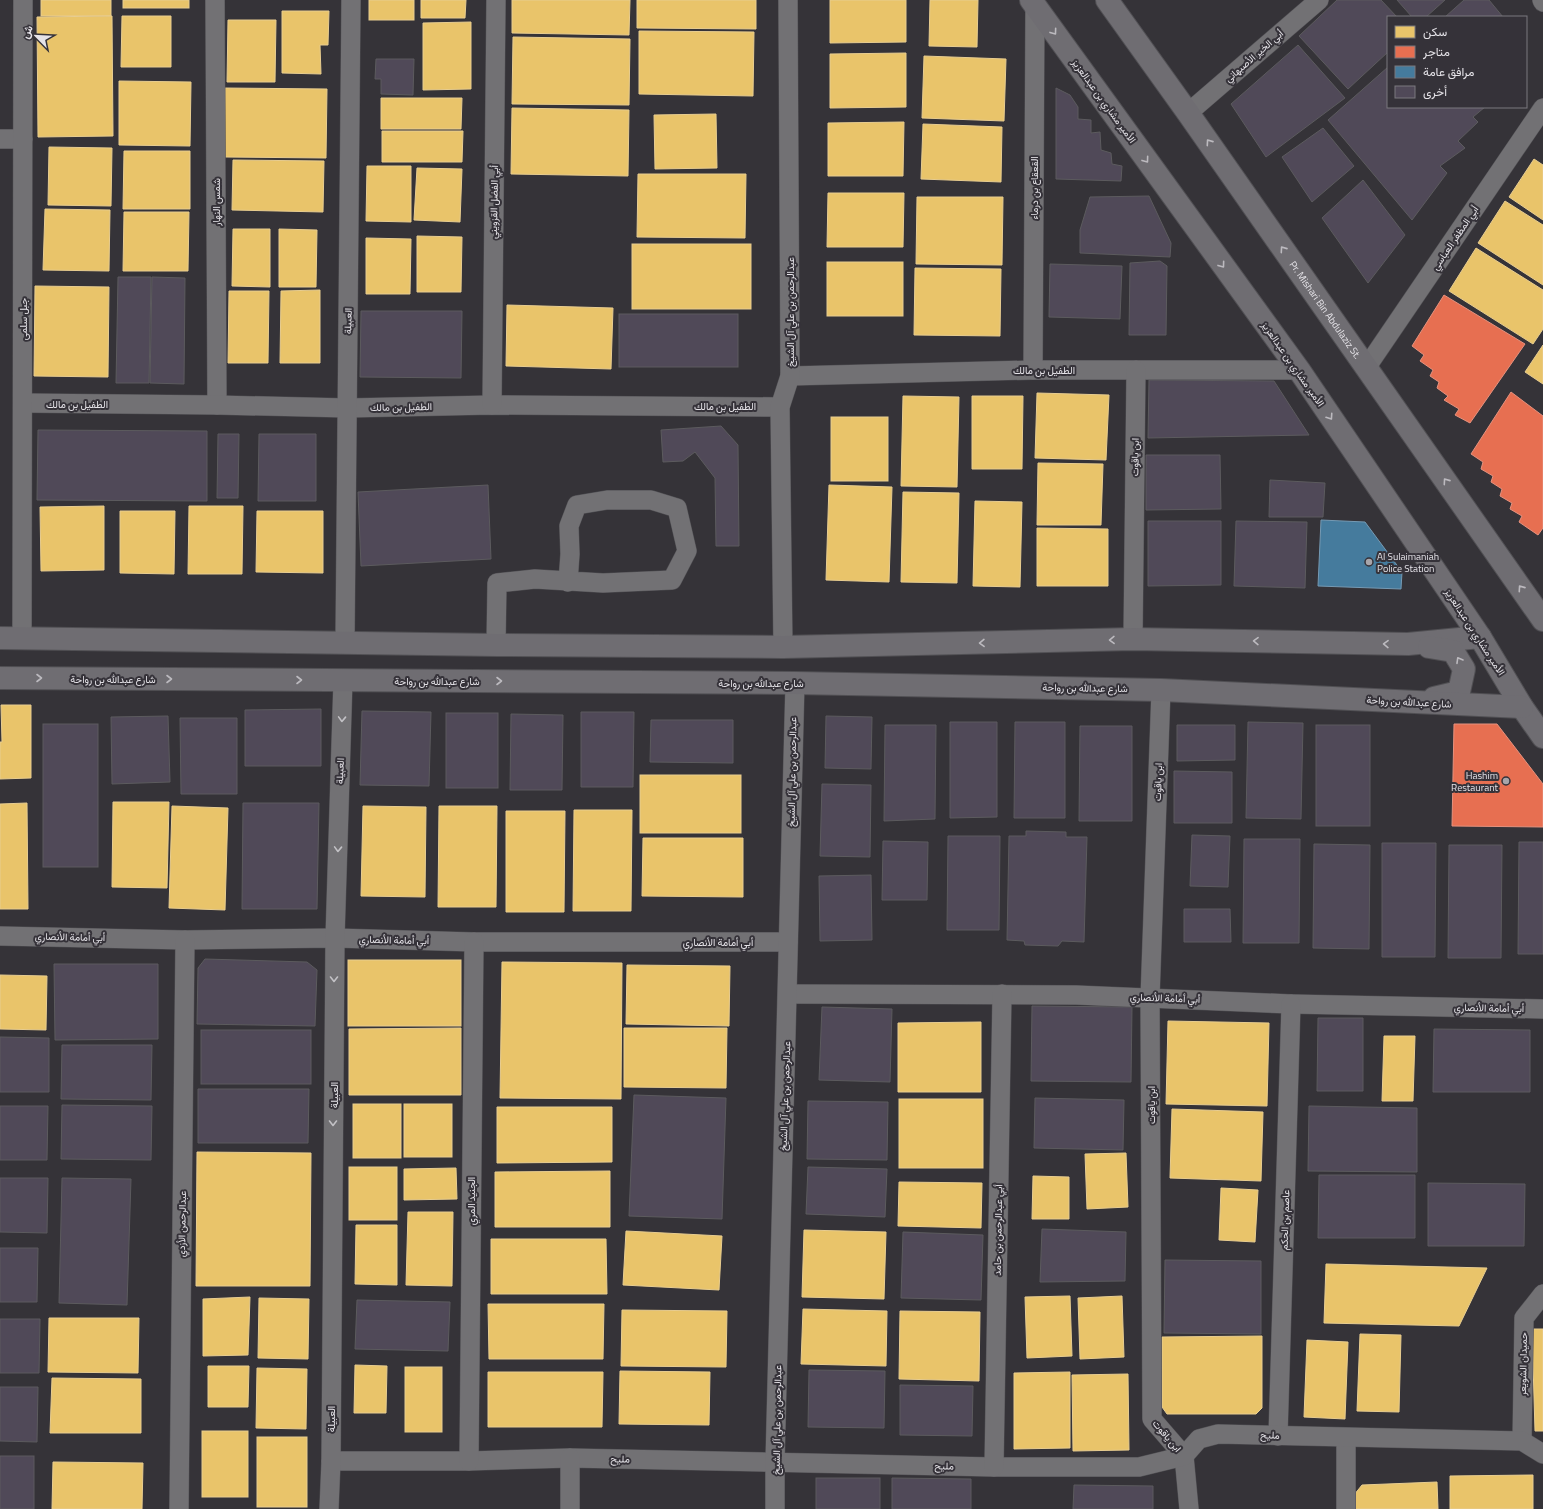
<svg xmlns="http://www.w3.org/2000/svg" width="1543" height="1509" font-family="'Titillium Web',Vazirmatn,sans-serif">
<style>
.homes{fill:#e9c46a;stroke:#e8cd90}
.shops{fill:#e76f51;stroke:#e6927e}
.public{fill:#457b9d;stroke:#759ab4}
.building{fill:#504958;stroke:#5c5b5e}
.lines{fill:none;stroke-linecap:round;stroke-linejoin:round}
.street-casing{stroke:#515054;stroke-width:20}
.secondary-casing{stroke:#515054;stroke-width:24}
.street{stroke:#727174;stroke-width:19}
.secondary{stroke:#6f6d72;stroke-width:22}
.oneway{stroke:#bcbabf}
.oneway2{stroke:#c2c1c5}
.poi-dot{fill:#a7a5aa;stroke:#353239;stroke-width:1.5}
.labels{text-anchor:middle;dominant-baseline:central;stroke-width:4;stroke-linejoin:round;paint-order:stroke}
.street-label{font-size:10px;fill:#e5e3e8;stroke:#353239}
.poi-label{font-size:10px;fill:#e5e3e8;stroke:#353239;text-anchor:start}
</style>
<rect width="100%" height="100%" fill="#353338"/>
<g class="homes">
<rect x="41" y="0" width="70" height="16"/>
<rect x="123" y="0" width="66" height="8"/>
<rect x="369" y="0" width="45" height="20"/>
<path d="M421,0h45l-1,18h-44z"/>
<path d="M512,0h118l-1,35 -117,-2z"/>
<path d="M637,0h119v29l-119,-1z"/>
<path d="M830,0h76v42l-76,1z"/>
<path d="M930,0h48l-1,47 -48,-1z"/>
<path d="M282,11h47l-1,34h-8l1,29 -39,-1z"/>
<path d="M112,16l1,120 -75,1 -1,-120z"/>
<path d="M122,16h49v51h-50z"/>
<path d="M228,20h48l-1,62h-48z"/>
<path d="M471,22v67l-48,1v-67z"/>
<path d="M639,31l115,1 -1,64 -114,-2z"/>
<path d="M513,37l117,2 -1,66 -117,-1z"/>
<path d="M906,53v54l-76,1v-54z"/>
<path d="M924,56l82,3 -2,62 -82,-3z"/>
<path d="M119,81l72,1 -1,64 -71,-1z"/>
<path d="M225,88l102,1 -1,69 -102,-1z"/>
<path d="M381,98h81l-1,31h-80z"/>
<path d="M512,108l117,2 -1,66 -117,-2z"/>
<path d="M716,114l1,54 -62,1 -1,-54z"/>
<path d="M904,122l-1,54h-75v-53z"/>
<path d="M923,124l79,3 -1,55 -80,-3z"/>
<path d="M382,131h81l-1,31h-80z"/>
<path d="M49,147l63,1 -1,58 -63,-1z"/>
<path d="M124,151h66v58h-67z"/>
<path d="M1534,159l9,6v55l-34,-23z"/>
<path d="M233,160l91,1 -1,51 -91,-2z"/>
<path d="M367,166h44v56l-45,-1z"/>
<path d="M417,168l45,1 -2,53 -46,-2z"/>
<path d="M638,174h108l-1,64 -108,-1z"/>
<path d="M828,193h76l-1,54h-76z"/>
<path d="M917,197h86l-1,68 -86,-1z"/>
<path d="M1505,201l38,24v60l-65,-42z"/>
<path d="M45,209l65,1 -1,61 -66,-1z"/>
<path d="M124,212h65l-1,59h-65z"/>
<path d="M233,229h37v58l-38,-1z"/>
<path d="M279,229l38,1 -1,57h-37z"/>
<path d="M417,236l45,1 -1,55h-44z"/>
<path d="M366,238l45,1 -1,55h-44z"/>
<rect x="632" y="244" width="119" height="65"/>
<path d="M1476,248l67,42v39l-10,15 -84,-53z"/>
<rect x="827" y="262" width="76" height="54"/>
<path d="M915,268l86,1 -1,67 -86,-1z"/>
<path d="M35,286l74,1 -1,90 -74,-1z"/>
<path d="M320,290v73h-40l1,-72z"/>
<path d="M229,291h40l-1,72h-40z"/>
<path d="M507,305l106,3 -2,61 -105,-3z"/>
<path d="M1543,345v39l-18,-12z"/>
<path d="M1037,393l72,2 -3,65 -71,-2z"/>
<path d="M903,396l56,1 -2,90 -56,-1z"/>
<path d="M972,396h51l-1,73h-50z"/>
<rect x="831" y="417" width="57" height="64"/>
<path d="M1038,463l65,1 -2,61h-64z"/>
<path d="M829,485l63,2 -3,95 -63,-2z"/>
<path d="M903,492l56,1 -2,90 -56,-1z"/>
<path d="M975,501l47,1 -2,85 -47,-1z"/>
<path d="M104,506v64l-63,1 -1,-64z"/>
<path d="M189,506h54l-1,68h-54z"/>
<path d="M120,511h55l-1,63 -54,-1z"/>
<path d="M257,511h66v62l-67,-1z"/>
<path d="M1037,528l71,1v57h-71z"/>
<path d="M1,705h30v73l-31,1v-37h2z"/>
<rect x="640" y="775" width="101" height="58"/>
<path d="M113,802h56l-2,86 -55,-1z"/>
<path d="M27,803l1,106h-28v-105z"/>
<path d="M172,806l56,2 -3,102 -56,-2z"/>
<path d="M363,806l63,1 -1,90 -64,-1z"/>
<path d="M439,806h58l-1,101h-58z"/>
<path d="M574,810h58l-1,101h-58z"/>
<path d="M506,811h59l-1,101h-58z"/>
<path d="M643,838h100v59l-101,-1z"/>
<rect x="348" y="960" width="113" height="66"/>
<path d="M502,962l120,1 -1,136 -121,-1z"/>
<path d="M627,965l103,1 -1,60 -103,-2z"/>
<path d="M0,975l47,1 -1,54 -46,-1z"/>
<path d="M1168,1021l101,2 -2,83 -101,-2z"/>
<path d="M981,1022v70h-83v-69z"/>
<path d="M461,1028v67h-112v-66z"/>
<path d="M624,1028h103l-1,60 -102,-1z"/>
<path d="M1384,1036h31l-2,65h-31z"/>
<rect x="899" y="1099" width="84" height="69"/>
<rect x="353" y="1104" width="48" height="54"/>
<rect x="404" y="1104" width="48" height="53"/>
<path d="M497,1107h115v55l-115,1z"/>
<path d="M1172,1109l91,3 -2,69 -91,-3z"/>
<path d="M197,1152l114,1 -1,133h-114z"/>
<path d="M1126,1153l2,54 -41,2 -2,-55z"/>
<rect x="349" y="1167" width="48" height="53"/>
<path d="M456,1168l1,31 -53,1v-31z"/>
<path d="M610,1171v56h-115v-55z"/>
<path d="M1033,1176l36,1v42h-37z"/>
<path d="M899,1182l83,1 -1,45 -83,-2z"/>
<path d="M1221,1188l37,2 -3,52 -36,-2z"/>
<path d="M408,1212h45l-1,74 -46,-1z"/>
<path d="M356,1225h41v60l-42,-1z"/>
<path d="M804,1230l82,2 -2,67 -82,-2z"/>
<path d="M626,1231l96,5 -3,54 -96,-5z"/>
<path d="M491,1239h115l1,55h-116z"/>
<path d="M1326,1264l161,4 -28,58 -135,-3z"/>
<path d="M1070,1296l2,60 -45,2 -2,-61z"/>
<path d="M1122,1296l2,61 -44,2 -2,-61z"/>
<path d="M250,1297l-2,58 -45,1v-57z"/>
<path d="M259,1298l50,1 -1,60 -50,-1z"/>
<path d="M488,1304h116l-1,55h-114z"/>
<path d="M803,1309l84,2 -1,55 -85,-2z"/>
<path d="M622,1310l105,1 -1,56 -105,-1z"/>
<path d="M900,1311l80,1 -1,69 -80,-2z"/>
<path d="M49,1318h90l-1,55 -90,-1z"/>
<path d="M1532,1329h11v102h-8z"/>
<path d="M1360,1334l41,1 -2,77 -42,-1z"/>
<path d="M1262,1336v72l-6,6h-89l-5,-7v-70z"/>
<path d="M1307,1340l41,2 -3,77 -41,-2z"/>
<path d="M355,1365l32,1 -1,47h-32z"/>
<path d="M208,1366h41l-1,41h-40z"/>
<rect x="405" y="1367" width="37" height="65"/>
<path d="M257,1368l50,1 -1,60 -50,-1z"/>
<path d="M620,1371l90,1 -1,53 -90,-1z"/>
<path d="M488,1372h115l-1,55h-114z"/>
<path d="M1070,1372v76l-56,1v-76z"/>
<path d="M1128,1374l1,76 -56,1 -1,-76z"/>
<path d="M52,1378l89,1v54h-91z"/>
<rect x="202" y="1431" width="46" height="66"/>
<rect x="257" y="1437" width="50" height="70"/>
<path d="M53,1462l90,1 -1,46h-90z"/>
<path d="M1533,1475v34h-83v-33z"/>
<path d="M1437,1482l1,27h-84v-14l8,-10z"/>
</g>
<g class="shops">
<path d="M1444,295l81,49 -55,79 -15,-8 4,-6 -15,-9 4,-4 -11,-8 2,-6 -9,-6 3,-6 -13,-9 4,-6 -12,-9z"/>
<path d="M1511,392l32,24v112l-5,7 -19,-13 3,-6 -12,-7 2,-6 -12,-7 2,-7 -11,-7 2,-6 -12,-7 2,-7 -12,-8z"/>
<path d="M1454,724h43l46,60v43l-91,-1z"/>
</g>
<path class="public" d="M1321,520l44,2 37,50 -1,17 -83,-3z"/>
<g class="building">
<path d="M1337,0h44l16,17h-9v35l-40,37 -49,-53z"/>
<path d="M1397,0h48l-19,17h-14z"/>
<path d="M1464,0h25l14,17h-58z"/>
<path d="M1298,45l47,53 -79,59 -35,-53z"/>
<path d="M376,59h38l-1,36 -32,-1v-15h-6z"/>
<path d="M1388,67v40h97l-12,10 5,5 -20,19 7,7 -25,18 7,7 -35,47 -84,-100z"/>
<path d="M1056,88l14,7 8,12v12l13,1v13l9,-1 1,18 10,3 1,11 10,2 -1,15 -65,-2z"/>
<path d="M1323,128l31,38 -42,36 -30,-45z"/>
<path d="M1363,180l42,55 -37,48 -46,-65z"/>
<path d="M1149,196l22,47 -1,14 -90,-4v-23l10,-33z"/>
<path d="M1160,261l7,5 -1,69h-37l1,-72z"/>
<path d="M1050,264l72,2 -2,53 -71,-2z"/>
<path d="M118,277h33l-2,106h-33z"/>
<path d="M152,277l33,1 -1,106 -34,-1z"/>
<path d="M361,311h101l-1,67 -101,-1z"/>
<rect x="619" y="314" width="119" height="53"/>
<path d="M1149,380l125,1 35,54 -161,3z"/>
<path d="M721,426l17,19 1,101h-23l-1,-68 -20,-26 -12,9 -20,1 -2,-32z"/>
<path d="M38,430l169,1v70l-170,-1z"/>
<path d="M218,434h21l-1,64h-21z"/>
<path d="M259,434h57v67h-58z"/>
<path d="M1146,455h74l1,54 -75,1z"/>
<path d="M1270,480l55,3 -2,34h-54z"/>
<path d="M488,485l3,74 -130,7 -3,-74z"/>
<path d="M1148,521h73v64l-73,1z"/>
<path d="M1236,521l71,1 -2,66 -71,-2z"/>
<path d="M321,709v57h-76v-56z"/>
<path d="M362,711l69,1 -2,74 -69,-1z"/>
<path d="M581,712h53l-1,75h-52z"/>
<rect x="446" y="713" width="52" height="75"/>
<path d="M511,714l52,1 -1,75h-52z"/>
<path d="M168,716l2,66 -58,2 -1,-67z"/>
<path d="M826,716l46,1 -1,52 -46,-1z"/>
<path d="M180,718h57v76h-56z"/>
<path d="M651,720h82v43l-83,-1z"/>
<path d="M950,722h47v95l-47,1z"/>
<path d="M1015,722h50v96h-51z"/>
<path d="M1248,722l55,1 -2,96 -55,-1z"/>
<rect x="43" y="724" width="55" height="143"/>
<path d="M885,725h51l-1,94 -51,2z"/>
<path d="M1177,725h58v35l-58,1z"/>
<rect x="1316" y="725" width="54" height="101"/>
<path d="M1080,726h52v95h-53z"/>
<path d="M1174,771l58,1v51h-58z"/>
<path d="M822,784l49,1 -1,72 -50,-1z"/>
<path d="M243,803h76l-2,106h-75z"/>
<path d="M1026,831l40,1v5h21l-3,105 -22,-1 -4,5 -33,-1 -1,-4 -17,-1 2,-104h17z"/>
<path d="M1192,835l38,1 -2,51 -38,-1z"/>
<path d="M948,836h52l-1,94h-52z"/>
<path d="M1244,839h56l-1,104h-56z"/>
<path d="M883,841l45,1 -1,58h-45z"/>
<path d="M1519,842h24v112h-25z"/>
<path d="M1382,843h54l-1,114h-53z"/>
<path d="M1314,844l56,1 -1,104 -56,-1z"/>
<path d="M1449,845h53l-1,113h-53z"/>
<path d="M871,875l1,65 -52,1 -1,-65z"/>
<path d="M1184,909h46l1,33h-47z"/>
<path d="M205,959l102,3 10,8 -2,56 -118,-2 1,-56z"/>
<path d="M54,964h104v75l-103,1z"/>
<path d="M1032,1006l100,1 -1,75 -100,-1z"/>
<path d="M822,1007l70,2 -2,73 -71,-2z"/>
<path d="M1318,1018h45v73h-46z"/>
<path d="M1434,1029l96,1v62h-97z"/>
<rect x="201" y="1030" width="110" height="54"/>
<path d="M0,1037l49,1v54h-49z"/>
<path d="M62,1045h90l-1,55 -90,-1z"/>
<path d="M198,1089h111l-1,54h-110z"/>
<path d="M634,1095l92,3 -4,121 -93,-3z"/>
<path d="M1035,1098l89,2 -1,50 -89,-2z"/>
<path d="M808,1101l80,1 -1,58 -80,-1z"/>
<path d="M62,1105l90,1 -1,54 -90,-1z"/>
<path d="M0,1106h48l-1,54h-47z"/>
<path d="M1309,1106l108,2v64l-109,-1z"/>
<path d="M808,1167l79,2 -2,48 -79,-3z"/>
<path d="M1319,1175h96v63h-97z"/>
<path d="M0,1178h48l-1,55 -47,-1z"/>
<path d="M62,1178l69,1 -4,126 -68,-2z"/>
<path d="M1428,1183l97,1 -1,62h-96z"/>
<path d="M1042,1229l84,3 -1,49 -85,1z"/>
<path d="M903,1232l80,3 -2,65 -80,-2z"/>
<path d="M0,1248h38l-1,54h-37z"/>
<path d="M1165,1260l96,1v73l-97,-1z"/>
<path d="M357,1300l93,2 -2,49 -93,-2z"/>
<path d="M0,1319h40l-1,54h-39z"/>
<path d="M809,1370l76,1 -1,57 -76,-1z"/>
<path d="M900,1385l73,1 -1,50 -72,-1z"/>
<path d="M0,1387h38l-1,55 -37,-1z"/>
<rect x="0" y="1456" width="34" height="53"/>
<rect x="816" y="1478" width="64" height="31"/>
<path d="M892,1478l79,1v30h-79z"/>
<path d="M1074,1485l79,1v23h-80z"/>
</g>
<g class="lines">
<defs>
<g id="street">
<path d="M215,0l2,405"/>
<path d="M1542,0l1,2"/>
<path d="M1188,113l131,-113"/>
<path d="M0,139h23"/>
<path d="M1366,368l177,-260"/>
<path d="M1033,370l2,-363"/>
<path d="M790,376l243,-6h266"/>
<path d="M23,403l194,2 130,3 145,-3 288,2"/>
<path d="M492,405l4,-405"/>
<path d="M22,638l1,-638"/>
<path d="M1133,639l3,-269"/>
<path d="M345,642l6,-642"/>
<path d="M496,645l1,-62 38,-4 68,4 69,-3 15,-29 -10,-43 -26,-8h-44l-30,5 -8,21 1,28 -2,28"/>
<path d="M783,647l-3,-240 10,-31 -2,-376"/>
<path d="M1161,690l-11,308 2,421 32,37 5,53"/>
<path d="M0,936l185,4 150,-2 139,4h314"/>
<path d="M788,994l288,1 215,9 252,5"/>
<path d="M1278,1436l13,-432"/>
<path d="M1346,1438v71"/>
<path d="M1522,1441l2,-123 19,-24"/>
<path d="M331,1461h138l101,-3 424,9h145l45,-11 15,-17 19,-5 304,7 21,13"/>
<path d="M469,1461l5,-519"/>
<path d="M994,1467l8,-473"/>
<path d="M179,1509l6,-569"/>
<path d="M329,1509l2,-48 4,-523 8,-258"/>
<path d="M570,1509v-51"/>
<path d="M775,1509v-47l20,-779"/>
</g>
<g id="secondary">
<path d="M1031,0l268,370 181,267 42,70 21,30"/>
<path id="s1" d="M1107,0l81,113 355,507"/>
<path d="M0,638l496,7 287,2 350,-8 275,5 72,-7"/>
<path d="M1429,647l24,4 11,18 -5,23 -25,6"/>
<path d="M0,678l795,5 366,7 361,17"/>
</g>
</defs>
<use href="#street" class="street-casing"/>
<use href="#secondary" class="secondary-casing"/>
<use href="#street" class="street"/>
<use href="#secondary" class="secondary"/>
</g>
<defs><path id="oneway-chevron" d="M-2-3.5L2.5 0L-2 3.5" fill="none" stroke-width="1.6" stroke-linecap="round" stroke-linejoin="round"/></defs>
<g class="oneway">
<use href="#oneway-chevron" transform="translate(1054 32) rotate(54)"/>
<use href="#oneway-chevron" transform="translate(1209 142) rotate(-125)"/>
<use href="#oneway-chevron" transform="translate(1146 160) rotate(54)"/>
<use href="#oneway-chevron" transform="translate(1283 249) rotate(-125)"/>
<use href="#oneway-chevron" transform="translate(1222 265) rotate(54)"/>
<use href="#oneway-chevron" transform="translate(1330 417) rotate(56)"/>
<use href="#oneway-chevron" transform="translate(1446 481) rotate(-125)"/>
<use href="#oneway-chevron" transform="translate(1521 588) rotate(-125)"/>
<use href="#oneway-chevron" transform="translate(1112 640) rotate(179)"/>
<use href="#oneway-chevron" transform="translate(1256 641) rotate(-179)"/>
<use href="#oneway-chevron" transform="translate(982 643) rotate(179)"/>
<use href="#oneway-chevron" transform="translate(1386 644) rotate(-179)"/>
<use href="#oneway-chevron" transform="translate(1459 660) rotate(-120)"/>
<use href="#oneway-chevron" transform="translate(39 678)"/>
<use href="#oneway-chevron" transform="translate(169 679)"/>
<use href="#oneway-chevron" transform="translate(299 680)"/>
<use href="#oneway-chevron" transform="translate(499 681)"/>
</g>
<g class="oneway2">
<use href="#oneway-chevron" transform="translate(342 719) rotate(92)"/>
<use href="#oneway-chevron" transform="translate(338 849) rotate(92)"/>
<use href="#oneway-chevron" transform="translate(334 979) rotate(90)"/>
<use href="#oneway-chevron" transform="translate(333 1123) rotate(90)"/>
</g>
<g class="poi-dot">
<circle cx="1369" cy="562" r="4"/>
<circle cx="1506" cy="781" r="4"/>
</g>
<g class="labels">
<g class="street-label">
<text transform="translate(1254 56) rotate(-41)">أبي الخير الأصبهاني</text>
<text transform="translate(1104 101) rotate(54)">الأمير مشاري بن عبدالعزيز</text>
<text transform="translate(1034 188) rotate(-90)">القعقاع بن درماء</text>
<text transform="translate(216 202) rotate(-90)">شمس النهار</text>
<text transform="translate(494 202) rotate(-89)">أبي الفضل القزويني</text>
<text transform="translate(1455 238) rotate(-56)">أبي المظفر العباسي</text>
<text stroke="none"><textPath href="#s1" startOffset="379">Pr. Mishari Bin Abdulaziz St.</textPath></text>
<text transform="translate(790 312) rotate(-90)">عبدالرحمن بن علي آل الشيخ</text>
<text transform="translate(23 319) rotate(-90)">جبل سلمى</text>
<text transform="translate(348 321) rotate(-89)">العبيلة</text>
<text transform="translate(1293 364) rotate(55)">الأمير مشاري بن عبدالعزيز</text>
<text x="1044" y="370">الطفيل بن مالك</text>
<text x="77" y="404">الطفيل بن مالك</text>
<text x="725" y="406">الطفيل بن مالك</text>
<text transform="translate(401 407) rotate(-1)">الطفيل بن مالك</text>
<text transform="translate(1135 457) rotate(-89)">ابن ياقوت</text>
<text transform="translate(1475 632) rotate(57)">الأمير مشاري بن عبدالعزيز</text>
<text x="113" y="679">شارع عبدالله بن رواحة</text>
<text x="437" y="681">شارع عبدالله بن رواحة</text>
<text x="761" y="683">شارع عبدالله بن رواحة</text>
<text transform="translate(1085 688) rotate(1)">شارع عبدالله بن رواحة</text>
<text transform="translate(1409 702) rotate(3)">شارع عبدالله بن رواحة</text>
<text transform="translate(340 771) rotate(-88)">العبيلة</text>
<text transform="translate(792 772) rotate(-89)">عبدالرحمن بن علي آل الشيخ</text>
<text transform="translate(1158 782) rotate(-88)">ابن ياقوت</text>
<text transform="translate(70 937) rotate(1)">أبي أمامة الأنصاري</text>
<text transform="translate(394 940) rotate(1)">أبي أمامة الأنصاري</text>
<text x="718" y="942">أبي أمامة الأنصاري</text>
<text transform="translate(1165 998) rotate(2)">أبي أمامة الأنصاري</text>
<text transform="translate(1489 1008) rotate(1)">أبي أمامة الأنصاري</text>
<text transform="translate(334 1095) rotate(-90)">العبيلة</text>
<text transform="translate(785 1096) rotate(-88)">عبدالرحمن بن علي آل الشيخ</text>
<text transform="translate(1151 1105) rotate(-90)">ابن ياقوت</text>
<text transform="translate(471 1201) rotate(-90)">الجنيد المري</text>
<text transform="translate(1285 1220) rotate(-88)">عاصم بن الحكم</text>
<text transform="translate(182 1224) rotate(-89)">عبدالرحمن الأزدي</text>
<text transform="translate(998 1230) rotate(-89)">أبي عبدالرحمن بن حامد</text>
<text transform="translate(1523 1364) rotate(-89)">حميدان الشويعر</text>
<text transform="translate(331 1419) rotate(-90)">العبيلة</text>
<text transform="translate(777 1420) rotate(-89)">عبدالرحمن بن علي آل الشيخ</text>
<text transform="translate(1270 1435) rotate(2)">مليح</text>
<text transform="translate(1167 1436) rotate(50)">ابن ياقوت</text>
<text transform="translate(620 1459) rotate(1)">مليح</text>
<text transform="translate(944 1466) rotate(1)">مليح</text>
</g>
<g class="poi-label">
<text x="1377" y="556">Al Sulaimaniah<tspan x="1377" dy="12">Police Station</tspan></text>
<text x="1498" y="775" text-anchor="end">Hashim<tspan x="1498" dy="12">Restaurant</tspan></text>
</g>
</g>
<rect x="1387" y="16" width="140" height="92" fill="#353239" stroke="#7b797f"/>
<rect x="1395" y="26" width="20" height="12" fill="#e9c46a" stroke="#7b797f"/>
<text x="1423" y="36" font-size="12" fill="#e5e3e8">سكن</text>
<rect x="1395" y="46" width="20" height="12" fill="#e76f51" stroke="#7b797f"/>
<text x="1423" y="56" font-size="12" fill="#e5e3e8">متاجر</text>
<rect x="1395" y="66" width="20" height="12" fill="#457b9d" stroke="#7b797f"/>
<text x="1423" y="76" font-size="12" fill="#e5e3e8">مرافق عامة</text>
<rect x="1395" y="86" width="20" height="12" fill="#504958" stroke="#7b797f"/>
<text x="1423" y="96" font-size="12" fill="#e5e3e8">أخرى</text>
<g transform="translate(36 36) rotate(294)" stroke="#353239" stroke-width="3" paint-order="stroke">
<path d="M0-3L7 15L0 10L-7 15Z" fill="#e5e3e8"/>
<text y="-6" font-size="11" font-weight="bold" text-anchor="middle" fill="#e5e3e8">ش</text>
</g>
</svg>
